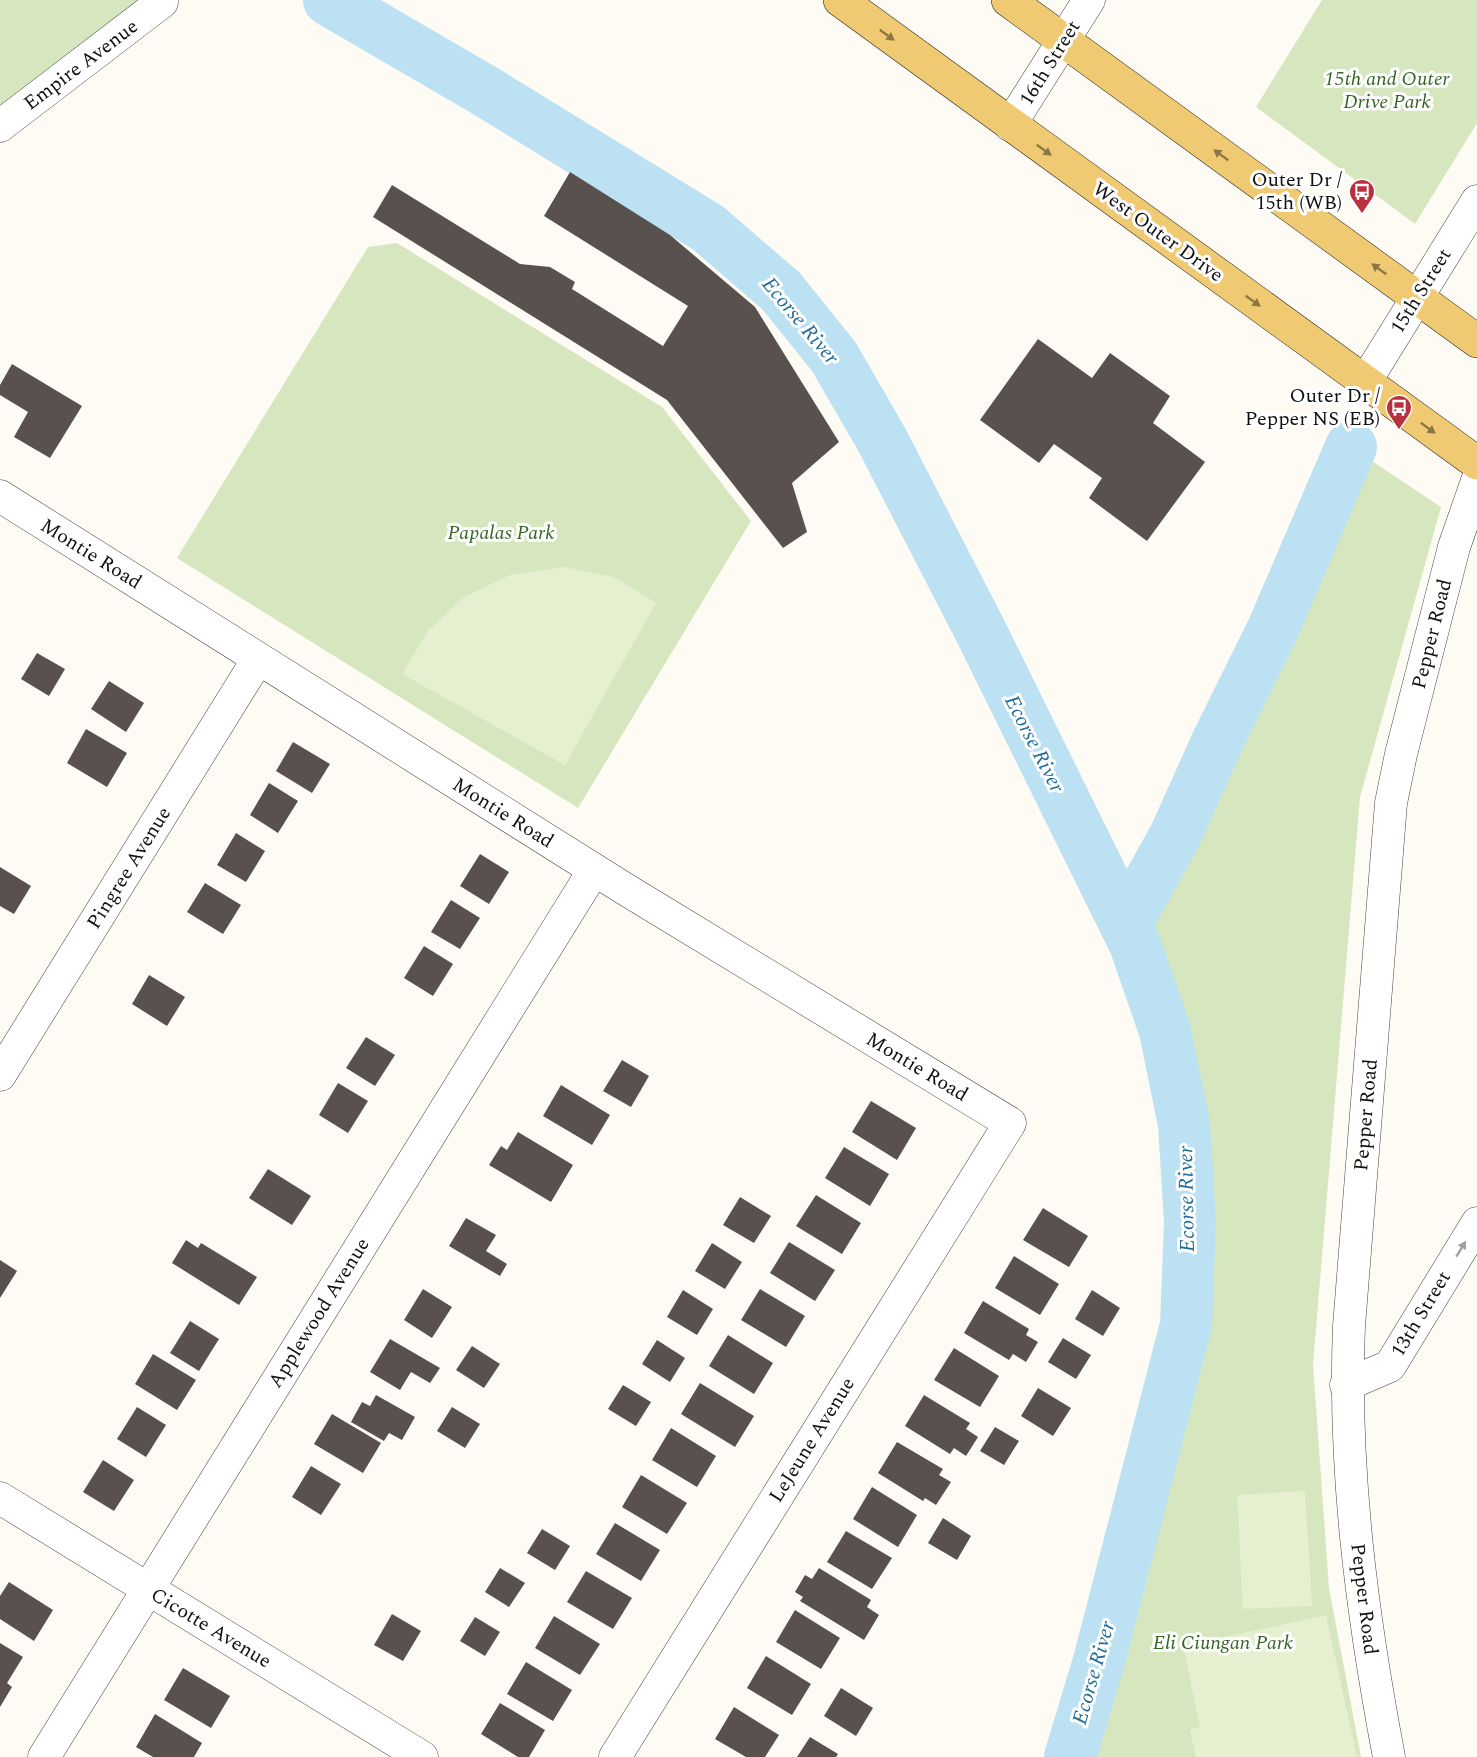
<svg xmlns="http://www.w3.org/2000/svg" width="1477" height="1757" font-family="Spectral,serif">
<style>
.green{fill:#d6e7bf}
.pitch{fill:#e6efd0}
.lines{fill:none;stroke-linecap:round;stroke-linejoin:round}
.river{stroke:#bce1f2;stroke-width:52}
.building{fill:#58514d}
.minor-casing{stroke:#434343;stroke-width:33}
.major-casing{stroke:#212121;stroke-width:34}
.minor{stroke:#fff;stroke-width:32}
.major{stroke:#efca73;stroke-width:33}
.oneway{fill:#8b7646}
.oneway2{fill:#9f9f9f}
.labels{text-anchor:middle;dominant-baseline:central;stroke-width:6;stroke-linejoin:round;paint-order:stroke}
.street-label{font-size:20px;fill:#101010;stroke:#fff}
.park-label{font-size:20px;font-style:italic;fill:#356424;stroke:#fff}
.poi-label{font-size:20px;fill:#101010;stroke:#fff;text-anchor:end}
.water-label{font-size:21px;font-style:italic;fill:#216c9a;stroke:#fff}
</style>
<rect width="100%" height="100%" fill="#fefbf4"/>
<g class="green">
<path d="M0,0h141l-141,107z"/>
<path d="M1322,0h155v123l-62,101 -159,-117z"/>
<path d="M397,243l265,164 89,114 -173,287 -401,-250 191,-311z"/>
<path d="M1351,447l90,60 -81,290 -47,568 16,223 32,169h-291l29,-96 87,-336 4,-103 -6,-98 -19,-93 -30,-87 -9,-20 49,-88 98,-207z"/>
</g>
<g class="pitch">
<path d="M564,567l50,10 42,26 -91,162 -163,-91 26,-43 36,-34 46,-22z"/>
<path d="M1305,1491l7,115 -69,3 -6,-114z"/>
<path d="M1326,1615l31,142h-161l-6,-27 10,-3 -17,-81z"/>
</g>
<g class="lines">
<g class="river">
<path d="M329,0l158,92 221,136 73,63 53,66 48,83 99,192 154,312 30,87 19,93 6,98 -4,103 -87,336 -29,96"/>
<path d="M1126,924l49,-88 43,-96 55,-111 78,-182"/>
</g>
</g>
<g class="building">
<path d="M570,172l100,63 85,72 84,135 -47,41 15,49 -24,16 -116,-148 -294,-183 19,-32 128,79 30,3 25,15 -3,7 91,57 25,-40 -144,-90z"/>
<path d="M1038,339l54,39 18,-25 60,43 -17,27 52,39 -58,79 -58,-43 13,-20 -48,-34 -15,19 -59,-43z"/>
<path d="M12,364l70,42 -32,52 -36,-21 14,-25 -28,-17v-10z"/>
<path d="M37,653l28,16 -16,27 -28,-17z"/>
<path d="M109,681l35,22 -18,29 -35,-23z"/>
<path d="M86,729l41,24 -20,34 -40,-24z"/>
<path d="M293,742l37,22 -18,29 -36,-22z"/>
<path d="M269,783l29,18 -20,32 -28,-18z"/>
<path d="M236,833l29,18 -19,31 -29,-17z"/>
<path d="M480,854l29,18 -20,32 -29,-18z"/>
<path d="M0,867l31,19 -17,28 -14,-8z"/>
<path d="M205,883l36,22 -18,29 -36,-22z"/>
<path d="M451,900l29,18 -20,31 -29,-17z"/>
<path d="M424,946l29,18 -20,32 -29,-18z"/>
<path d="M149,975l36,22 -18,29 -35,-22z"/>
<path d="M366,1037l29,18 -20,31 -29,-18z"/>
<path d="M622,1060l27,16 -18,31 -28,-16z"/>
<path d="M338,1083l30,18 -20,32 -29,-18z"/>
<path d="M561,1085l49,30 -18,30 -49,-29z"/>
<path d="M871,1101l45,27 -19,32 -45,-28z"/>
<path d="M518,1132l55,33 -22,37 -62,-37 12,-19 6,4z"/>
<path d="M844,1147l45,27 -19,32 -45,-28z"/>
<path d="M268,1169l43,27 -19,29 -43,-27z"/>
<path d="M816,1195l45,28 -19,31 -46,-28z"/>
<path d="M740,1197l31,19 -17,27 -31,-18z"/>
<path d="M1043,1208l45,28 -19,31 -46,-27z"/>
<path d="M466,1218l30,17 -10,16 21,13 -7,12 -51,-30z"/>
<path d="M186,1240l12,8 3,-5 56,34 -18,28 -67,-42z"/>
<path d="M789,1242l46,28 -20,31 -45,-28z"/>
<path d="M712,1243l30,19 -17,27 -30,-18z"/>
<path d="M1014,1256l45,28 -19,31 -45,-27z"/>
<path d="M0,1260l17,11 -17,27z"/>
<path d="M423,1289l29,18 -20,31 -28,-18z"/>
<path d="M760,1289l45,27 -19,31 -45,-27z"/>
<path d="M683,1290l30,19 -16,26 -30,-18z"/>
<path d="M1092,1290l28,18 -17,28 -28,-17z"/>
<path d="M983,1301l46,28 -3,6 12,7 -12,20 -13,-8 -4,6 -45,-27z"/>
<path d="M190,1321l29,18 -20,32 -29,-18z"/>
<path d="M728,1335l45,28 -19,31 -45,-28z"/>
<path d="M1063,1338l28,17 -15,24 -28,-17z"/>
<path d="M390,1339l50,29 -10,15 -19,-11 -11,18 -30,-18z"/>
<path d="M657,1340l28,18 -15,24 -28,-18z"/>
<path d="M472,1346l28,18 -16,24 -28,-18z"/>
<path d="M954,1348l45,28 -19,31 -46,-27z"/>
<path d="M153,1354l43,26 -19,30 -42,-26z"/>
<path d="M700,1383l54,33 -19,31 -54,-33z"/>
<path d="M623,1385l28,17 -15,24 -28,-17z"/>
<path d="M1038,1388l33,20 -18,28 -32,-20z"/>
<path d="M376,1395l39,22 -13,23 -13,-7 -5,8 -33,-19 11,-20 8,4z"/>
<path d="M924,1395l46,28 -4,6 12,8 -12,19 -12,-8 -4,6 -45,-28z"/>
<path d="M137,1407l29,18 -20,32 -29,-18z"/>
<path d="M452,1407l28,17 -15,24 -28,-17z"/>
<path d="M332,1414l49,29 -18,30 -49,-29z"/>
<path d="M995,1427l24,14 -15,24 -24,-14z"/>
<path d="M671,1428l45,28 -19,31 -45,-27z"/>
<path d="M897,1442l46,27 -4,6 12,7 -15,23 -11,-7 -2,3 -45,-28z"/>
<path d="M103,1460l31,20 -20,31 -31,-19z"/>
<path d="M311,1466l30,18 -20,31 -29,-18z"/>
<path d="M641,1475l46,28 -20,31 -45,-27z"/>
<path d="M872,1487l45,28 -19,32 -45,-28z"/>
<path d="M943,1518l28,18 -14,24 -29,-17z"/>
<path d="M615,1523l45,27 -19,31 -45,-27z"/>
<path d="M542,1529l28,17 -15,24 -28,-17z"/>
<path d="M846,1531l46,27 -20,31 -45,-27z"/>
<path d="M500,1568l25,15 -16,24 -24,-15z"/>
<path d="M819,1568l52,32 -4,7 12,8 -15,25 -64,-39 3,-4 -8,-5 10,-17 7,4z"/>
<path d="M586,1571l46,27 -19,31 -46,-27z"/>
<path d="M9,1582l44,28 -19,31 -34,-22v-23z"/>
<path d="M795,1610l45,28 -19,31 -45,-27z"/>
<path d="M392,1614l29,17 -18,30 -29,-16z"/>
<path d="M554,1616l46,28 -20,31 -45,-27z"/>
<path d="M475,1617l25,15 -15,24 -25,-15z"/>
<path d="M0,1643l23,14 -16,26 5,4 -12,20z"/>
<path d="M766,1656l45,28 -19,31 -45,-27z"/>
<path d="M526,1662l46,28 -19,31 -46,-27z"/>
<path d="M183,1668l47,28 -19,32 -47,-28z"/>
<path d="M841,1688l32,20 -17,28 -32,-20z"/>
<path d="M500,1703l45,27 -16,27h-11l-37,-23z"/>
<path d="M734,1707l45,28 -14,22h-19l-31,-18z"/>
<path d="M155,1714l47,29 -8,14h-41l-17,-10z"/>
<path d="M810,1737l28,17 -2,3h-39z"/>
</g>
<g class="lines">
<defs>
<g id="minor">
<path d="M1010,125l79,-125"/>
<path d="M0,126l162,-124"/>
<path d="M1365,382l112,-181"/>
<path d="M0,496l625,393 385,234 -395,634"/>
<path d="M0,1075l258,-416"/>
<path d="M1346,1385l44,-19 87,-143"/>
<path d="M0,1498l422,259"/>
<path d="M44,1757l550,-887"/>
<path d="M1389,1757c-27,-142 -46,-286 -40,-431l42,-523 10,-49 53,-207 23,-66"/>
</g>
<g id="major">
<path d="M840,0l637,463"/>
<path d="M1008,0l469,341"/>
</g>
</defs>
<use href="#minor" class="minor-casing"/>
<use href="#major" class="major-casing"/>
<use href="#minor" class="minor"/>
<use href="#major" class="major"/>
</g>
<defs><path id="oneway-solid" d="M-6-.8H1V-3.2L6.5 0L1 3.2V.8H-6Z" transform="scale(1.5)"/></defs>
<g class="oneway">
<use href="#oneway-solid" transform="translate(887 35) rotate(36)"/>
<use href="#oneway-solid" transform="translate(1044 150) rotate(36)"/>
<use href="#oneway-solid" transform="translate(1221 155) rotate(-144)"/>
<use href="#oneway-solid" transform="translate(1379 269) rotate(-144)"/>
<use href="#oneway-solid" transform="translate(1253 301) rotate(36)"/>
<use href="#oneway-solid" transform="translate(1428 428) rotate(36)"/>
</g>
<use class="oneway2" href="#oneway-solid" transform="translate(1461 1249) rotate(-59)"/>
<defs>
<symbol id="bus-pin" viewBox="-11 -11 22 30"><path d="M0 17L-7.5 6A9.5 9.5 0 1 1 7.5 6Z" fill="#b7313f" stroke="#fff"/><path d="M-5-6H5V4H4V6H2V4H-2V6H-4V4H-5ZM-3.5-4V0h7V-4ZM-3.5 1.2v1.5H-2V1.2ZM2 1.2v1.5H3.5V1.2Z" fill="#fff"/></symbol>
</defs>
<g fill-rule="evenodd">
<use href="#bus-pin" x="1347" y="177" width="30" height="40"/>
<use href="#bus-pin" x="1384" y="393" width="30" height="40"/>
</g>
<g class="labels">
<g class="street-label">
<text transform="translate(1050 63) rotate(-58)">16th Street</text>
<text transform="translate(81 65) rotate(-37)">Empire Avenue</text>
<text transform="translate(1158 232) rotate(36)">West Outer Drive</text>
<text transform="translate(1421 291) rotate(-58)">15th Street</text>
<text transform="translate(91 554) rotate(32)">Montie Road</text>
<text transform="translate(1432 634) rotate(-76)">Pepper Road</text>
<text transform="translate(503 813) rotate(32)">Montie Road</text>
<text transform="translate(129 868) rotate(-58)">Pingree Avenue</text>
<text transform="translate(917 1067) rotate(31)">Montie Road</text>
<text transform="translate(1366 1115) rotate(-85)">Pepper Road</text>
<text transform="translate(319 1313) rotate(-58)">Applewood Avenue</text>
<text transform="translate(1421 1314) rotate(-59)">13th Street</text>
<text transform="translate(812 1440) rotate(-58)">LeJeune Avenue</text>
<text transform="translate(1364 1599) rotate(83)">Pepper Road</text>
<text transform="translate(211 1628) rotate(31)">Cicotte Avenue</text>
</g>
<g class="park-label">
<text x="1387" y="79">15th and Outer<tspan x="1387" dy="23">Drive Park</tspan></text>
<text x="501" y="533">Papalas Park</text>
<text x="1223" y="1643">Eli Ciungan Park</text>
</g>
<g class="poi-label">
<text x="1342" y="180">Outer Dr /<tspan x="1342" dy="23">15th (WB)</tspan></text>
<text x="1380" y="396">Outer Dr /<tspan x="1380" dy="23">Pepper NS (EB)</tspan></text>
</g>
<g class="water-label">
<text transform="translate(800 321) rotate(50)">Ecorse River</text>
<text transform="translate(1034 744) rotate(63)">Ecorse River</text>
<text transform="translate(1187 1199) rotate(-91)">Ecorse River</text>
<text transform="translate(1094 1673) rotate(-74)">Ecorse River</text>
</g>
</g>
</svg>
